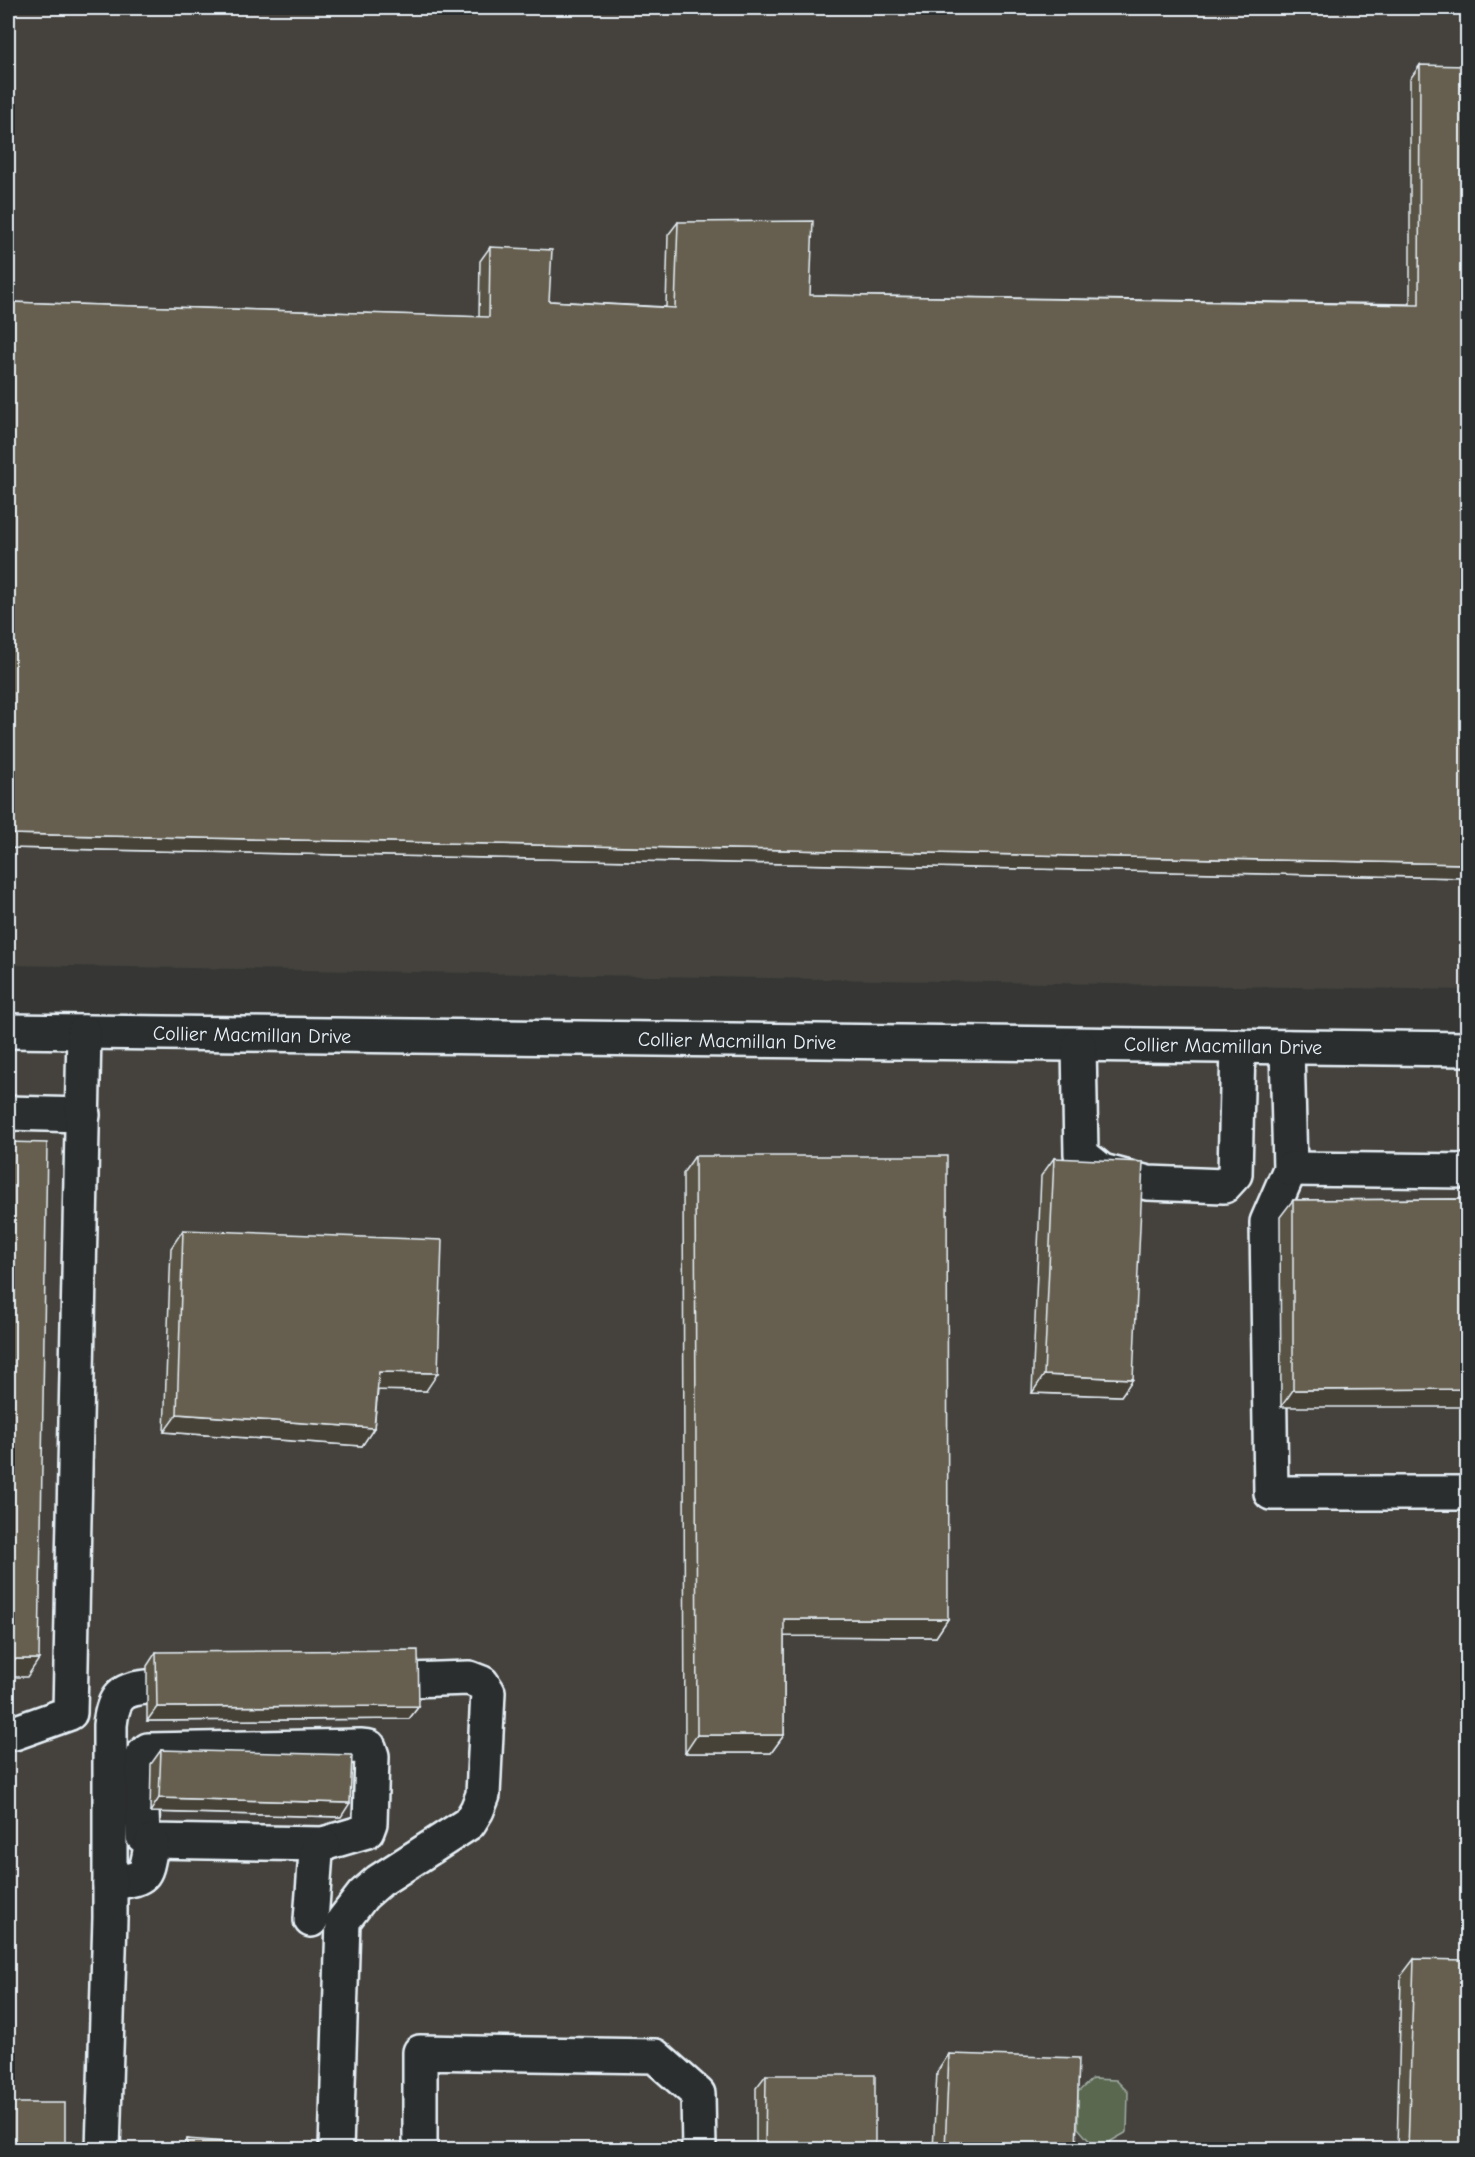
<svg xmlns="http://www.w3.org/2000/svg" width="1475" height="2157" font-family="'Comic Neue',sans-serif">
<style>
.built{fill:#44433d}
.green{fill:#5a6850;stroke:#a1aca4;stroke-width:1.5}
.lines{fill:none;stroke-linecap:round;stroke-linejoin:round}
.minor-casing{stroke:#e8f1f8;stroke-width:38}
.minor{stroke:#2a2d2e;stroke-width:33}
.wall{fill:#585244;stroke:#e8f1f8;stroke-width:1.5}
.shaded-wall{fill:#474237;stroke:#e8f1f8;stroke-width:1.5}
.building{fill:#665f4f;stroke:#e8f1f8;stroke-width:1.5}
.labels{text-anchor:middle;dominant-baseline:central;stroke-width:4.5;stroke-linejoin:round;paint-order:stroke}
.street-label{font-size:20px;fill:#e8f1f8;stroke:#2a2d2e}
</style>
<rect width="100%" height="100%" fill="#363735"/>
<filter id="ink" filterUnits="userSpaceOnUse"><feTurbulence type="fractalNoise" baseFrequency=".0167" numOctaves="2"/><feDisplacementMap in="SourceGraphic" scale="12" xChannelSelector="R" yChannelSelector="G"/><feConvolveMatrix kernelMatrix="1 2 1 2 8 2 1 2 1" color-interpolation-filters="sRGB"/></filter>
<g filter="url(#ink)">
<g class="built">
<path d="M8,8h1459v982l-1459,-25z"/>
<path d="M8,1047l1459,9v1093h-1459z"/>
</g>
<path class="green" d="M1092,2079l24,1 12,12 -1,40 -21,12h-14l-14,-16v-36z"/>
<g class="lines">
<defs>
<g id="minor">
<path d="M8,1031l1460,18"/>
<path d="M1079,1045l2,109 21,17 46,12 76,3 11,-12 3,-128"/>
<path d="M1287,1047l3,122 -23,53 4,271h197"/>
<path d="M8,1113l75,2"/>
<path d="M1290,1169l178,2"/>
<path d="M8,1733h6l56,-20 14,-681"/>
<path d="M360,1746l9,1 3,9 -2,67 -3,8 -44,13 -171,-3 -9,-5 -3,-72 2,-8 6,-6z"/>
<path d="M110,1884c39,-8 34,-3 42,-43"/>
<path d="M311,1920l5,-67 7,-9"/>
<path d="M103,2150l7,-232v-193c3,-27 10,-36 37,-38"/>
<path d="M336,2150l7,-229 20,-26 16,-14 90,-58 8,-13 6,-15 5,-103 -6,-9 -13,-5 -60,2"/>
<path d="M420,2150v-98l235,4 43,38 1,56"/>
</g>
</defs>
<use href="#minor" class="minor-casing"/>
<use href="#minor" class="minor"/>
</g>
<g class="wall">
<path d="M1420,65l47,813 -1459,-30v-546l471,15 1,-56 10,-14 59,54 117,6 2,-72 10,-13 132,73 600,9v-225z"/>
<path d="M695,1156l253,463 -12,18 -152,-1v99l-13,18h-86l-2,-580z"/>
<path d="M1054,1158l79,221 -12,17 -89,-3 9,-217z"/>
<path d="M1467,1199l-186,208 -1,-190 13,-17z"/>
<path d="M183,1230l243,161 -48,-1 -4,38 -12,18 -198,-14 7,-184z"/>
<path d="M156,1652l263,54 -10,13 -262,2v-55z"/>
<path d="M161,1750l180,67 -191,-5 1,-48z"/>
<path d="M1414,1959l53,191h-70l4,-174z"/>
<path d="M949,2054l127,96h-143l4,-78z"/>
<path d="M766,2075l109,75h-119v-62z"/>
<path d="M187,2139l53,11h-60z"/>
</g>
<g class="shaded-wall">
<path d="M8,834l1459,30v14l-1459,-30z"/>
<path d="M379,1372l59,1 -12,18 -59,-1z"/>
<path d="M1044,1375l89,4 -12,17 -89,-3z"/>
<path d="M1467,1389v18h-186l12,-17z"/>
<path d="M177,1414l197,14 -12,18 -198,-14z"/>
<path d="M784,1619h164l-12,18 -164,-1z"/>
<path d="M8,1659h31l-12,18h-19z"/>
<path d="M419,1706l-10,13 -262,2 10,-14z"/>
<path d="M697,1735h87l-13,18h-86z"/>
<path d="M159,1798l191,5 -9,14 -191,-5z"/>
</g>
<g class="building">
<path d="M1420,65l47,1v798l-1459,-30v-532l481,15 1,-70 62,3 -3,51 126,7 3,-86 135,-1 -3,74 609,10z"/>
<path d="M8,1142l39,1 -8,516h-31z"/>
<path d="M695,1156h252l1,463h-164v116h-87z"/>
<path d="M1054,1158l89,4 -10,217 -89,-4z"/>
<path d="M1467,1199v190l-174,1v-190z"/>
<path d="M183,1230l259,10 -4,133 -59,-1 -5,56 -197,-14z"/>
<path d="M418,1650l1,56 -262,1 -1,-55z"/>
<path d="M161,1750l191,5 -2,48 -191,-5z"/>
<path d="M1414,1959l53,1v190h-59z"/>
<path d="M949,2054l130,4 -3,92h-131z"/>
<path d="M766,2075h109v75h-110z"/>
<rect x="8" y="2103" width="57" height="47"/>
<path d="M187,2139l53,4v7h-53z"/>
</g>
</g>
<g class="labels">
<g class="street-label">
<text transform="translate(252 1035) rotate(1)">Collier Macmillan Drive</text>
<text transform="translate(737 1041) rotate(1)">Collier Macmillan Drive</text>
<text transform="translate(1223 1046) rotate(1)">Collier Macmillan Drive</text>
</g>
</g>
<rect width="1475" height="2157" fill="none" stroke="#2a2d2e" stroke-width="30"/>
<rect x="15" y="15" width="1445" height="2127" fill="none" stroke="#e8f1f8" stroke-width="2" filter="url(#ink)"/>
</svg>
